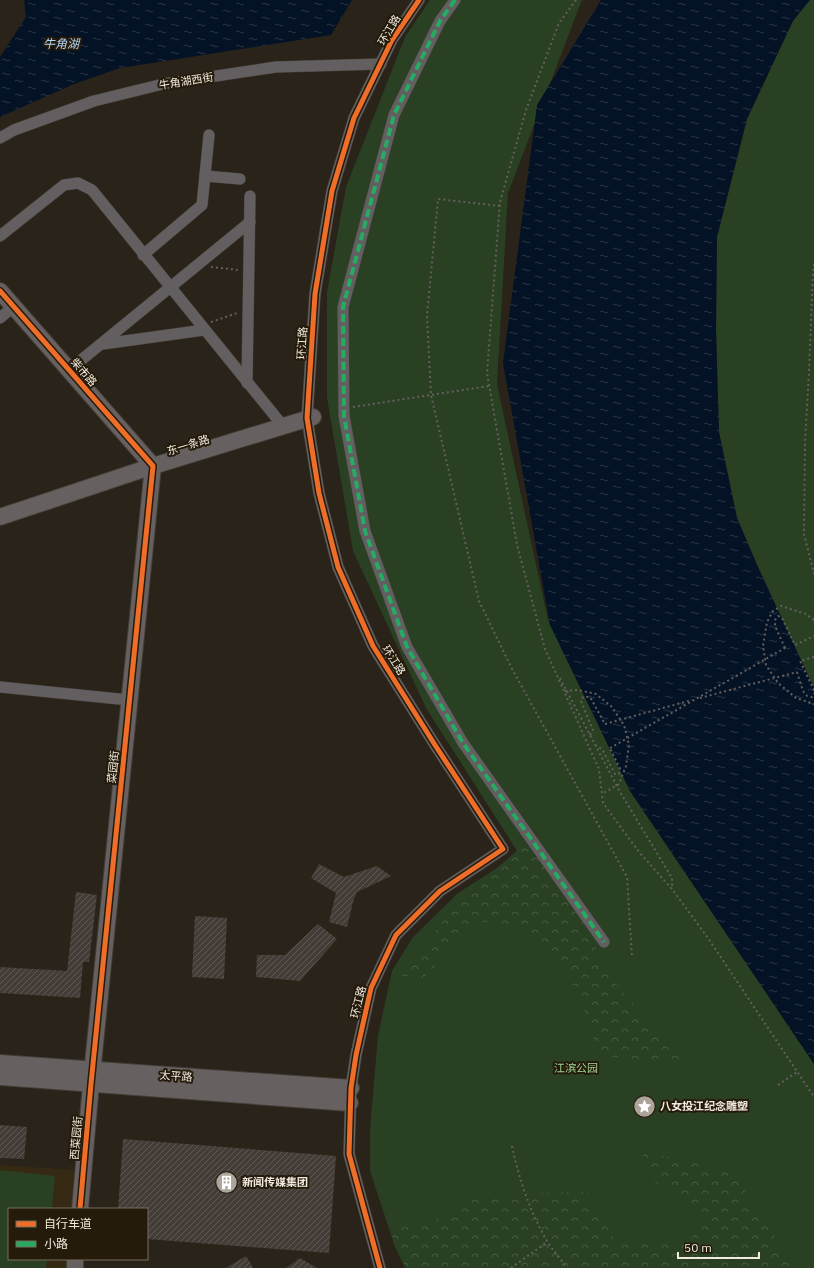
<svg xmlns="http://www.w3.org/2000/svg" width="814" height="1268" font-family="'IBM Plex Sans','Noto Sans SC',sans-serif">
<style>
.built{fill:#362913}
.green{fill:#294023}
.forest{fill:url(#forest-crowns)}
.water{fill:url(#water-ripples)}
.building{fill:url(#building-hatch)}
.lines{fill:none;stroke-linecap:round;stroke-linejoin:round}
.street-casing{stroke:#433e36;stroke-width:12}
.secondary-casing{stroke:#433e36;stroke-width:18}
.path{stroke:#645f5e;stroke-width:2;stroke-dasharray:2 3;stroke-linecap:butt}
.street{stroke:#635e60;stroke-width:11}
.secondary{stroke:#666061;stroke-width:16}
.path-bridge{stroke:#645f5e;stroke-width:2;stroke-dasharray:2 3;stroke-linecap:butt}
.quiet{stroke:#26ab63;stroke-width:4;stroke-dasharray:8 4;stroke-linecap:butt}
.cycleway-casing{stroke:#251b0a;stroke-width:8}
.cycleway{stroke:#ee6e29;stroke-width:5}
.labels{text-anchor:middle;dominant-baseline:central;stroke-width:4;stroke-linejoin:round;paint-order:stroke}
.street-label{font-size:11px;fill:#f0eadf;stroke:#251b0a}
.park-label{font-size:11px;fill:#9ed295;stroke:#251b0a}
.poi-label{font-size:11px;font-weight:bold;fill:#f0eadf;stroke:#251b0a;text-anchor:start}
.water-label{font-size:12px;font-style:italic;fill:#b1d4f5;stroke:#251b0a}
</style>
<defs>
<pattern id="forest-crowns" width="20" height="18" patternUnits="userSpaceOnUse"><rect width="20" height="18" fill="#294023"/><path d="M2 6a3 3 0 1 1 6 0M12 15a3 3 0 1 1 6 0" fill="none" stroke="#485c42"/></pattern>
<pattern id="water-ripples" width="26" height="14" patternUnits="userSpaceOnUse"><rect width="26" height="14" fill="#041225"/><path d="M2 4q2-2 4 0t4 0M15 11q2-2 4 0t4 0" fill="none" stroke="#293544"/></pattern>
<pattern id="building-hatch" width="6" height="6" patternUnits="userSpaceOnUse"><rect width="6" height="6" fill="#443d37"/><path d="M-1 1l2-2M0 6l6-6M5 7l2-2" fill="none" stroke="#5f5954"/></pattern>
</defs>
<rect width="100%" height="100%" fill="#292319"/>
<path class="built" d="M0,1165l78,5 -3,39h-66v50h63l-1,9h-71z"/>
<g class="green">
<path d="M430,0h152l-74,193 -11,191 51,236 82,171 184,273v204h-409l-10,-21 -25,-76v-42l8,-94 14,-64 21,-34 45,-44 61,-39 -93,-146 -73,-157 -26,-153v-106l19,-105 59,-150z"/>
<path d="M810,0h4v688l-56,-121 -21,-49 -18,-86 -3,-103 1,-92 30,-118 46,-99z"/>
<path d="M0,1170l55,6 -3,33h-43v50h38l-1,9h-46z"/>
</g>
<g class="forest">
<path d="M527,842l75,100 -12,12 94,109 -97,-8 10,-25 -12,-18 -20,-45 -38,-39 -48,-7 -56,57 -22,-2 57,-74z"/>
<path d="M641,1151l90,19 64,98h-389l-17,-39 35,-4 59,-31 104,-2 12,24 20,29 40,-2 33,-4 10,-26 -53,-35z"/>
</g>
<g class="water">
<path d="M24,0h328l-21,35 -211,33 -46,16 -74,33v-60l26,-40z"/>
<path d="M601,0h209l-17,21 -46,98 -30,118 -1,92 3,103 18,86 21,49 56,121v376l-184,-273 -80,-166 -47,-262 34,-258z"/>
</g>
<g class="building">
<path d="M319,864l25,13 33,-11 14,10 -34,16 -4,10 -6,25 -18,-5 7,-29 -25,-15z"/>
<path d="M76,892l21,3 -8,67h-6l-3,36 -80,-5v-26l67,4z"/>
<path d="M195,916l32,2 -3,61 -32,-2z"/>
<path d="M318,924l19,15 -37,42 -44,-4 1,-22h28z"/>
<path d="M0,1125l27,2 -3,32 -24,-1z"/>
<path d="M123,1139l213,17 -7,97 -182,-14v-30h-29z"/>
<path d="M246,1256l7,12h-27z"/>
<path d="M300,1258l17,10h-31z"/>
</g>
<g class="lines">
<defs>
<g id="street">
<path d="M455,0l-15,21 -46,94 -51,192 1,109 21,115 42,116 56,96 141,199"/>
<path d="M0,138l14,-8 80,-29 69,-17 113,-17 105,-3"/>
<path d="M205,176l35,3"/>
<path d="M0,236l64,-51 14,-2 14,7 191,236"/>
<path d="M143,255l59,-50 7,-70"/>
<path d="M0,318l13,-11"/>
<path d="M103,344l101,-14"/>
<path d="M69,370l181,-148"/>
<path d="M247,383l3,-187"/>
<path d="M0,687l129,13"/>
<path d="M380,1268l-31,-114 2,-66 5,-33 15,-67 25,-53 44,-44 63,-42 -68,-104 -62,-99 -35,-79 -19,-74 -12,-75 8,-124 17,-103 22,-73 38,-78 27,-40"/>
</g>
<g id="secondary">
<path d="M0,291l153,175 -62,618 -11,125"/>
<path d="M0,517l153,-51 160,-49"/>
<path d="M0,1063l351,25"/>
<path d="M0,1077l350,26"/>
<path d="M75,1268v-9"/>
</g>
</defs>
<use href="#street" class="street-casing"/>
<use href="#secondary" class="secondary-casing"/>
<g class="path">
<path d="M576,0l-17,23 -33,87 -26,92 -13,171 30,172 28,104 54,120 4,34 36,49 33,37 36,49 106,159"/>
<path d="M500,206l-62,-7 -11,117 4,79 48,206 32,66 116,210 5,81"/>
<path d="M814,264l-1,8 -4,99 -4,71 -1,92 10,40"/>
<path d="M211,267l28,3"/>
<path d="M211,322l26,-9"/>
<path d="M353,407l136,-21"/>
<path d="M814,620l-8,-6 -25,-8 -8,5 -6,11 -4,24 3,19 12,18 18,15 18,6"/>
<path d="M785,648l-10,-22v-6l3,-4 4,2 13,27 19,-9"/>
<path d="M814,657l-14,4 14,29v4"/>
<path d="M797,672l6,19 4,5 5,1 2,-2"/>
<path d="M560,678l60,114 52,86v11"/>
<path d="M565,691l13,-1 18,4 15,12 13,19 5,20 -3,21 -7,18 -17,10"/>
<path d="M590,735l3,-5 -12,-29 2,-4h7l15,27"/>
<path d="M595,745l7,4 13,25h4l1,-5 -10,-21"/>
<path d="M778,1085l19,-13"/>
<path d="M512,1146c7,33 18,66 35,95 6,10 14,18 20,27"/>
<path d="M511,1268l36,-26"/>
</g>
<use href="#street" class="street"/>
<use href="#secondary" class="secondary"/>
<g class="path-bridge">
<path d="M700,698l97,-26"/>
<path d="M605,724l87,-24"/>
<path d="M610,748l175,-100"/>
</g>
<path class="quiet" d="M455,0l-15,21 -46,94 -51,192 1,109 21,115 42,116 56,96 141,199"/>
<defs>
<g id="cycleway">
<path d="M0,291l153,175 -62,618 -11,125"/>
<path d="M380,1268l-31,-114 2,-66 5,-33 15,-67 25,-53 44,-44 63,-42 -68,-104 -62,-99 -35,-79 -19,-74 -12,-75 8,-124 17,-103 22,-73 38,-78 27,-40"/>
</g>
</defs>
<use href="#cycleway" class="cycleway-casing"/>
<use href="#cycleway" class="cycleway"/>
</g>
<defs>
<symbol id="sight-disc" viewBox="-11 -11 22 22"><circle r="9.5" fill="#aaa49a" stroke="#251b0a"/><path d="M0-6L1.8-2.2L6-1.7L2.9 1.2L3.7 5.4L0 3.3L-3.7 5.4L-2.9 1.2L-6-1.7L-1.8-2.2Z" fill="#fff"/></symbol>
<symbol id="building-disc" viewBox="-11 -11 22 22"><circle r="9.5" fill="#aaa49a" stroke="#251b0a"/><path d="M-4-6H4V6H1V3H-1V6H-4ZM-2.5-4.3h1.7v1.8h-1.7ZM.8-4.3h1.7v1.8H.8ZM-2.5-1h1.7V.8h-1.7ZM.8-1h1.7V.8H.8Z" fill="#fff"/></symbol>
</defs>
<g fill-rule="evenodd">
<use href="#sight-disc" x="632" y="1094" width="25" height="25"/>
<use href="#building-disc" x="214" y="1170" width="25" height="25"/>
</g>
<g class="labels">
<g class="street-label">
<text transform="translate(389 30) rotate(-59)">环江路</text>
<text transform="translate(186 81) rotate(-9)">牛角湖西街</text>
<text transform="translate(302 343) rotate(-86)">环江路</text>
<text transform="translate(84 372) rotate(49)">柴市路</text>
<text transform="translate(188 445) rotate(-17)">东一条路</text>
<text transform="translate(394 660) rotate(58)">环江路</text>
<text transform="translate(113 767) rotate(-84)">菜园街</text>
<text transform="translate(358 1002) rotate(-76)">环江路</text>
<text transform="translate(176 1076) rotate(4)">太平路</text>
<text transform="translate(76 1138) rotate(-85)">西菜园街</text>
</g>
<g class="park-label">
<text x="576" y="1068">江滨公园</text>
</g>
<g class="poi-label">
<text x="660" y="1106">八女投江纪念雕塑</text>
<text x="242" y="1182">新闻传媒集团</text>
</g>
<g class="water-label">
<text x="61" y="43">牛角湖</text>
</g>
</g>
<rect x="8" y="1208" width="140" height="52" fill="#251b0a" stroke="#766e5f"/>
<rect x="16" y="1221" width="20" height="6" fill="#ee6e29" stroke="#766e5f"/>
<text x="44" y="1228" font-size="12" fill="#f0eadf">自行车道</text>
<rect x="16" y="1241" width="20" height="6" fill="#26ab63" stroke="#766e5f"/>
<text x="44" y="1248" font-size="12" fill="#f0eadf">小路</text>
<path d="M678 1252v6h81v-6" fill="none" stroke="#f0eadf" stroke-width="2"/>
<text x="684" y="1252" font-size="12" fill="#f0eadf" stroke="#251b0a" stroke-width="3" paint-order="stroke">50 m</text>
</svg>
